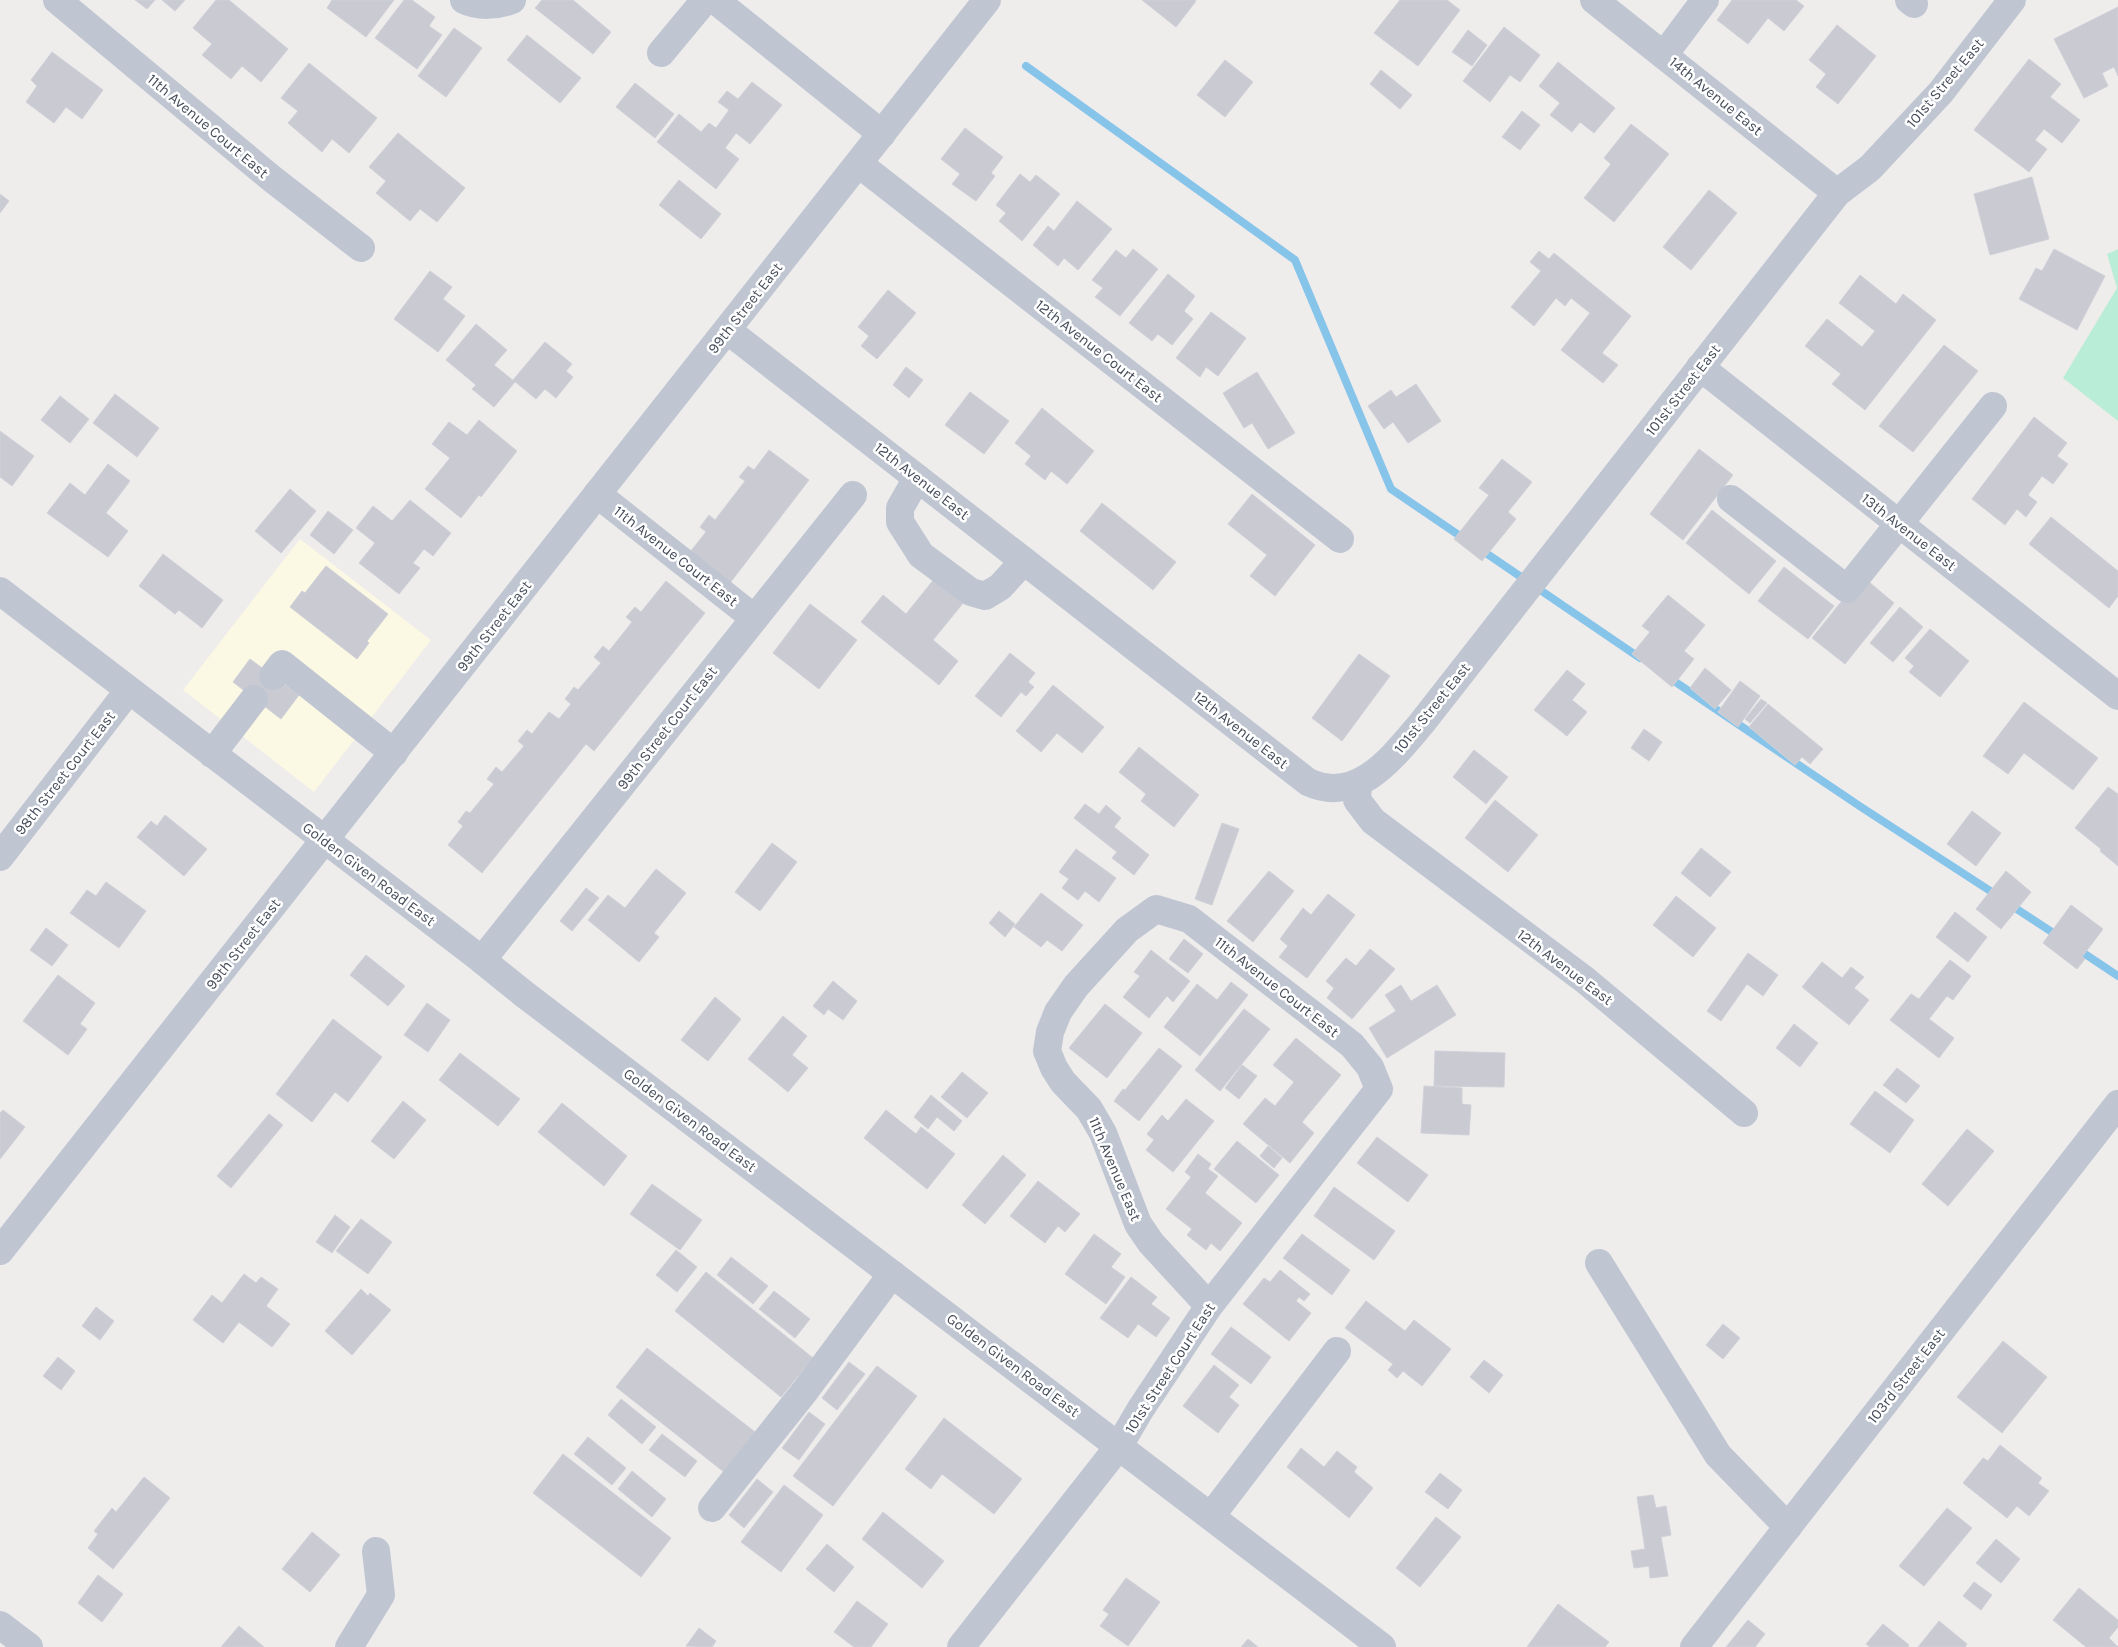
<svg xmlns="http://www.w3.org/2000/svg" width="2118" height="1647" font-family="Karla,sans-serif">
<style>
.commercial{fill:#fbf8e4}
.green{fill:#baedd7}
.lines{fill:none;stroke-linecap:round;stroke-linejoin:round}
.stream{stroke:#87c4ea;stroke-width:8}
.building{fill:#c9cad2;stroke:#d0d1d8}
.minor{stroke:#bfc6d2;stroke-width:28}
.labels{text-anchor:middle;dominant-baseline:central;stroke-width:5;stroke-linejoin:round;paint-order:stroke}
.street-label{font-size:15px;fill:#454c59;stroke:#fff}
</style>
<rect width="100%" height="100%" fill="#efecec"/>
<path class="commercial" d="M300,539l131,101 -117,152 -131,-102z"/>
<path class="green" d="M2118,249v172l-55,-43 54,-90 -10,-34z"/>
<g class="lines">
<g class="stream">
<path d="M1026,66l269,194 96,229 75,51"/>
<path d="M1480,549l160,109"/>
<path d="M1668,677l193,130 137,89"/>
<path d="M2009,904l49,32"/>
<path d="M2076,948l42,28"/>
</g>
</g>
<g class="building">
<path d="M135,0h20l-8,9z"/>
<path d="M162,0h23l-10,11z"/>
<path d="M216,0h13l59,49 -27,33 -19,-16 -11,13 -29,-24 10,-11 -19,-16z"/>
<path d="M332,0h62l-28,37 -39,-29z"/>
<path d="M404,0h8l23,17 -6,9 13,9 -25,34 -42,-31z"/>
<path d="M542,0h31l38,32 -18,22 -58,-46z"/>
<path d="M1142,0h53l1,1 -20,26z"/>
<path d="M1400,0h47l13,10 -42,56 -44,-33z"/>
<path d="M1732,0h64l8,6 -20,25 -16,-13 -20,26 -31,-24z"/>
<path d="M2118,7v69l-4,-9 -12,6 6,13 -24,12 -30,-59z"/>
<path d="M1837,25l39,31 -38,48 -22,-17 10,-13 -17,-14z"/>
<path d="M1504,27l36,28 -20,27 -10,-7 -20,27 -27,-21z"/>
<path d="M454,28l28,20 -36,49 -28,-21z"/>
<path d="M1468,30l19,15 -15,21 -20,-14z"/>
<path d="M527,35l54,43 -21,25 -53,-43z"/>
<path d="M52,52l51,38 -21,29 -16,-12 -12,16 -28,-21 11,-16 -6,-6z"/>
<path d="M2029,59l32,25 -11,13 30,23 -18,23 -18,-14 -9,11 12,9 -18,23 -55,-42z"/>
<path d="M1225,60l28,22 -28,35 -28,-22z"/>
<path d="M1558,62l57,46 -21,25 -14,-11 -8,10 -22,-17 10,-12 -21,-17z"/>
<path d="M309,63l68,55 -28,35 -17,-14 -10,13 -34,-29 10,-12 -17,-13z"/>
<path d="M1381,70l31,25 -12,14 -30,-25z"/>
<path d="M752,82l30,23 -32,39 -14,-11 -11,15 14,11 -23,30 -59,-47 22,-28 22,18 8,-9 7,5 13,-18 -11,-8 9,-11 11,8z"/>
<path d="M635,83l39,31 -19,24 -39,-31z"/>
<path d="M1522,111l18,14 -20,25 -18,-13z"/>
<path d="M1631,124l38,30 -55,68 -30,-24 27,-34 -7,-6z"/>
<path d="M965,128l38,29 -12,16 4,3 -19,25 -24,-17 8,-10 -19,-15z"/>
<path d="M398,133l67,55 -28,34 -17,-13 -10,12 -34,-28 10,-12 -17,-14z"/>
<path d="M1020,174l10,8 6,-7 24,19 -38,47 -23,-20 7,-8 -10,-8z"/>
<path d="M2032,177l17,62 -59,16 -16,-61z"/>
<path d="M679,180l42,34 -20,25 -42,-34z"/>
<path d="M1709,190l28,23 -46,57 -28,-23z"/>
<path d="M0,194l9,7 -9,12z"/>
<path d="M1077,201l35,28 -34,41 -14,-12 -6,8 -25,-21 15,-19 6,5z"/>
<path d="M1133,249l25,20 -38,47 -25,-19 8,-9 -11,-8 24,-30 10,8z"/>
<path d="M2054,249l51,27 -28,54 -58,-31 17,-31 6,3z"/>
<path d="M1539,251l10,8 5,-6 77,63 -29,37 16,12 -15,18 -42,-33 29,-37 -19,-15 -6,8 -9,-8 -22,28 -23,-19 30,-36 -11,-9z"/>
<path d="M430,271l22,16 -9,12 22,17 -27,36 -44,-33z"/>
<path d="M1168,274l27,22 -11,15 9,8 -21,26 -14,-11 -6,7 -23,-18z"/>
<path d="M1860,275l36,29 7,-10 33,26 -71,90 -33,-26 9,-10 -36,-28 22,-27 35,28 13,-16 -36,-28z"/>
<path d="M888,290l28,23 -39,46 -16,-13 8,-10 -11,-9z"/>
<path d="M1211,312l35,26 -28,38 -12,-9 -6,10 -24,-19z"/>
<path d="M476,324l31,26 -13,15 21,17 -21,25 -22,-18 4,-4 -30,-25z"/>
<path d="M545,342l27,22 -6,7 7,6 -17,21 -11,-9 -9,10 -23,-19z"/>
<path d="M1944,345l34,26 -65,81 -34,-26z"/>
<path d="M906,367l17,13 -14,18 -16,-13z"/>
<path d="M1257,372l38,61 -27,16 -16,-26 -8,5 -21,-35z"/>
<path d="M1416,384l25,37 -33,22 -15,-21 -9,7 -16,-23 23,-16 5,7z"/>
<path d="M970,392l39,29 -25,33 -39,-29z"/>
<path d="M115,394l44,34 -22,29 -44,-34z"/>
<path d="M60,396l29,23 -19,24 -29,-23z"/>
<path d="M1042,408l52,43 -27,33 -16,-13 -6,9 -20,-16 6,-8 -16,-13z"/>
<path d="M2034,417l33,26 -10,13 11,8 -15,20 -11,-8 -14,19 9,7 -11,15 -9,-8 -12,16 -33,-26z"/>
<path d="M479,420l38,31 -36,46 -2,-2 -18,23 -36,-29 25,-31 -18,-14 17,-22 18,13z"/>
<path d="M0,431l34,25 -22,30 -12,-9z"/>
<path d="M1699,449l34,26 -50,65 -33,-26z"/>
<path d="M769,450l40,30 -79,103 -40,-31 16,-20 -6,-5 9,-12 6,5 30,-39 -6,-4 9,-11 6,4z"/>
<path d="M1502,459l30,23 -24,30 8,7 -34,42 -28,-22 35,-44 -10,-7z"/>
<path d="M108,464l22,17 -24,32 22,18 -20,26 -61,-44 23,-30 15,12z"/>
<path d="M290,489l26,22 -35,42 -26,-22z"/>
<path d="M1252,494l63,51 -40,51 -25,-20 17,-21 -39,-31z"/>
<path d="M410,500l41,33 -18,23 -9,-7 -11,14 7,5 -21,26 -40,-31 16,-20 -19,-15 17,-22 19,15z"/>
<path d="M1102,503l74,59 -23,28 -73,-59z"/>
<path d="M1712,510l64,51 -27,33 -63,-51z"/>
<path d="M328,511l25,19 -19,24 -24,-19z"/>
<path d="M2051,517l67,54v25l-9,12 -80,-64z"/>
<path d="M163,554l60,46 -21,28 -23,-18 -4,4 -36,-28z"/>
<path d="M326,566l62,48 -21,27 2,2 -12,16 -67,-52 12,-16 3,2z"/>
<path d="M1784,567l50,39 -26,33 -50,-38z"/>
<path d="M1862,576l32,27 -49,61 -33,-26z"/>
<path d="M935,578l29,24 -31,38 25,21 -19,24 -78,-63 22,-27 23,19z"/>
<path d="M666,581l39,32 -111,138 -8,-7 -104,129 -34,-28 15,-19 -5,-4 8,-11 4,2 24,-29 -7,-5 9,-12 6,5 22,-26 -6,-5 9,-11 5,4 17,-22 10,7 12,-15 -6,-5 9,-12 4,3 23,-27 -7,-6 9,-11 6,5 23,-29 -6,-5 9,-10 6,5z"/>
<path d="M1668,595l37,30 -21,26 10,8 -22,28 -40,-33 18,-22 -8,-6z"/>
<path d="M810,604l47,36 -38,49 -46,-36z"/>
<path d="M1900,607l23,20 -30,35 -23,-19z"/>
<path d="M1930,629l39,32 -29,36 -31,-25 5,-6 -9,-8z"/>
<path d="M1010,653l25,20 -7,9 6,5 -8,9 -5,-4 -20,25 -26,-21z"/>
<path d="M1359,654l31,22 -48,65 -30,-23z"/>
<path d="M250,659l49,36 -18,24 -48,-37z"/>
<path d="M1705,668l26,22 -16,19 -25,-21z"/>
<path d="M1567,670l18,14 -13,16 15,12 -20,24 -33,-26z"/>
<path d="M1740,681l20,15 -22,31 -20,-15z"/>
<path d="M1053,685l51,42 -22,26 -25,-20 -16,19 -25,-21z"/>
<path d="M1761,699l6,4 -17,20 -5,-4z"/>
<path d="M2024,702l74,56 -25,32 -49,-37 -16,21 -25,-18z"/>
<path d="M1768,704l55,45 -13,15 -8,-7 -7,8 -46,-38z"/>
<path d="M1644,729l18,13 -13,19 -18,-13z"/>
<path d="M1139,747l60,48 -25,32 -33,-26 5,-7 -27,-22z"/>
<path d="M1474,750l34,27 -22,27 -33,-27z"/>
<path d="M2108,787l10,7v72l-18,-15 1,-2 -26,-21z"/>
<path d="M1495,800l43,35 -30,37 -43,-34z"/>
<path d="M1085,804l14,10 7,-9 15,13 -7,9 35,28 -15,20 -22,-17 5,-6 -43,-34z"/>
<path d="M1972,811l29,22 -25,33 -29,-22z"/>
<path d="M165,815l42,34 -23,27 -47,-39 14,-16 6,5z"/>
<path d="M1222,823l17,6 -27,76 -17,-6z"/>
<path d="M772,843l25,19 -37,49 -25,-19z"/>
<path d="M1701,848l30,24 -21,25 -29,-24z"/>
<path d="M1076,849l40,29 -17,24 -14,-11 -7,9 -16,-12 7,-9 -10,-7z"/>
<path d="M656,869l30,24 -32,40 5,4 -20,25 -51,-42 20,-25 17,13z"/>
<path d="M1269,871l25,20 -41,51 -26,-21z"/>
<path d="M2006,871l25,21 -30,37 -25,-20z"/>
<path d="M106,882l40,29 -27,37 -49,-35 17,-23 9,6z"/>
<path d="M586,888l13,10 -27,33 -12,-10z"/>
<path d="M1041,893l42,32 -21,26 -15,-11 -6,7 -27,-20z"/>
<path d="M1328,894l27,21 -48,63 -28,-21 9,-11 -8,-7 23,-31 8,7z"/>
<path d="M1676,896l40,32 -23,29 -40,-32z"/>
<path d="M2071,905l32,24 -21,28 3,2 -8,10 -34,-26z"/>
<path d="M999,911l16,13 -10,13 -16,-14z"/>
<path d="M1955,912l32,25 -19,25 -32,-25z"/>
<path d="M46,928l22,17 -16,21 -22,-16z"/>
<path d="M1184,939l19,15 -15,19 -19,-14z"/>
<path d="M1370,949l25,20 -43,50 -25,-21 7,-10 -8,-7 20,-23 10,8z"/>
<path d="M1151,950l39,31 -17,21 -6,-6 -18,22 -26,-21 17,-21 -6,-4z"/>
<path d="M1748,953l30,22 -15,21 -16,-12 -26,37 -14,-10z"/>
<path d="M366,955l39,31 -17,20 -38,-31z"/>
<path d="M1950,960l21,16 -18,24 -6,-4 -18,23 25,19 -15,20 -49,-38 21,-26 8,5z"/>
<path d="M1822,962l20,16 9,-11 13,10 -10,11 15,12 -20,25 -47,-38z"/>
<path d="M58,975l37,28 -15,21 7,5 -19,26 -45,-34z"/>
<path d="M833,981l24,20 -14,19 -15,-11 -4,6 -11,-9z"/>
<path d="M1231,982l17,13 -48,61 -36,-29 33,-43 20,16z"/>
<path d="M1401,985l10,16 26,-16 19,30 -69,43 -18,-30 27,-17 -11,-16z"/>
<path d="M715,997l26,22 -33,42 -27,-21z"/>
<path d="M427,1003l23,17 -22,32 -24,-17z"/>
<path d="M1105,1004l37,29 -35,45 -38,-30z"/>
<path d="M1244,1009l26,20 -50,62 -25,-21z"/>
<path d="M783,1016l24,20 -15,19 16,13 -20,24 -40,-33z"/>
<path d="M333,1019l49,38 -34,45 -13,-10 -23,30 -36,-28z"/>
<path d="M1794,1024l24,19 -18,24 -24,-19z"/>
<path d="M1296,1038l45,37 -39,47 12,11 -24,30 -47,-39 22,-26 10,8 19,-24 -21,-17z"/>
<path d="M1159,1048l23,18 -43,55 -25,-20 9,-12 2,1z"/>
<path d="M1435,1051l70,2 -1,34 -70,-1z"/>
<path d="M460,1053l60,46 -22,27 -59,-46z"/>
<path d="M1242,1065l15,11 -18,23 -14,-11z"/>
<path d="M1897,1068l23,18 -14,17 -23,-18z"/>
<path d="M962,1072l26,21 -21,25 -26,-21z"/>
<path d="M1424,1086l38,2v16l9,1 -2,30 -48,-2z"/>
<path d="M1875,1091l39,29 -24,33 -40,-29z"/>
<path d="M931,1095l31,26 -8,10 -17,-14 -9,12 -14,-12z"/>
<path d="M1186,1099l28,22 -41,51 -27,-22 8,-10 -7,-6 15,-19 6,6z"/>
<path d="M403,1101l23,19 -32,39 -23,-18z"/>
<path d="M562,1103l65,53 -23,30 -66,-54z"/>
<path d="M3,1110l22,17 -25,32v-46z"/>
<path d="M886,1110l30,24 5,-7 34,27 -28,35 -63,-51z"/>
<path d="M269,1114l14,11 -52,63 -14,-12z"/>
<path d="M1967,1129l27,22 -46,55 -26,-22z"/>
<path d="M1377,1137l51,38 -20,27 -51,-39z"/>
<path d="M1237,1141l42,34 -23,28 -42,-34z"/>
<path d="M1268,1146l14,12 -8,10 -14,-12z"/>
<path d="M1198,1154l13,10 -3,5 10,7 -13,17 37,30 -22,28 -9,-8 -5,7 -19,-15 5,-6 -26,-20 25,-32 -6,-5z"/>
<path d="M1003,1155l23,20 -41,49 -23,-19z"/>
<path d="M1038,1181l42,33 -15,18 -7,-6 -13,17 -35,-27z"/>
<path d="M652,1184l50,36 -22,30 -50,-36z"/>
<path d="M1334,1187l61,44 -21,29 -60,-44z"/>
<path d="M335,1215l15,12 -18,26 -16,-11z"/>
<path d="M361,1219l31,23 -24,32 -32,-23z"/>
<path d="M1094,1234l27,20 -10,13 14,10 -19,27 -41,-30z"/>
<path d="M1302,1234l48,36 -18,25 -49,-37z"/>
<path d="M676,1250l21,17 -20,25 -21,-17z"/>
<path d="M731,1257l37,29 -15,18 -36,-29z"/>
<path d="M1280,1270l30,24 -6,7 -5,-4 -3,4 15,12 -22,28 -46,-37 21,-26 6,4z"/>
<path d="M706,1272l107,86 -32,39 -106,-86z"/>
<path d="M244,1274l12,9 5,-6 17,12 -12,17 24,18 -18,23 -33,-25 -16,21 -30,-23 19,-25 10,8z"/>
<path d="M1131,1277l26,20 -6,7 19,14 -14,19 -18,-13 -10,14 -28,-20z"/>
<path d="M361,1289l7,7 2,-3 21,17 -39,45 -27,-24z"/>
<path d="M774,1291l36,28 -15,19 -36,-29z"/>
<path d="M1366,1301l39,30 9,-11 37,29 -29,37 -19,-15 -6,7 -9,-8 5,-6 -48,-36z"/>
<path d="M96,1307l18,14 -14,19 -18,-14z"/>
<path d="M1723,1324l17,14 -17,21 -17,-14z"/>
<path d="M1231,1327l40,30 -20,27 -40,-30z"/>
<path d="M2003,1341l44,36 -45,56 -45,-36z"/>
<path d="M647,1348l108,84 -31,40 -108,-85z"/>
<path d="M58,1357l17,14 -14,19 -18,-14z"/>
<path d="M1484,1360l19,15 -14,18 -19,-16z"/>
<path d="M849,1362l16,12 -28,36 -15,-12z"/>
<path d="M1214,1365l25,20 -10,12 10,8 -21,28 -35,-27z"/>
<path d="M877,1366l40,30 -84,110 -40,-30z"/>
<path d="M621,1399l35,28 -14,17 -34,-29z"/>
<path d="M809,1412l16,12 -26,36 -17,-12z"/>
<path d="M944,1418l78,61 -28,35 -52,-40 -11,15 -26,-20z"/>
<path d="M662,1434l35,27 -12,16 -36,-27z"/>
<path d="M588,1437l38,31 -14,17 -38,-31z"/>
<path d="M2000,1445l42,33 -4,5 11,8 -20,25 -12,-10 -10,12 -44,-35 20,-25 5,3z"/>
<path d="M1301,1448l23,19 13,-16 20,16 -3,5 19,16 -24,30 -62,-51z"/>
<path d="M563,1454l108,84 -30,39 -108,-84z"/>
<path d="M632,1471l34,28 -14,18 -34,-28z"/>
<path d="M1440,1473l22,17 -14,19 -23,-17z"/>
<path d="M144,1477l26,21 -57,71 -25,-21 10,-14 -4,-3 18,-23 4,4z"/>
<path d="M757,1479l16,13 -29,36 -15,-13z"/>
<path d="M784,1485l39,30 -42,57 -40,-30z"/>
<path d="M1653,1495l3,13 10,-2 5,29 -10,2 7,39 -18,2 -1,-12 -15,2 -3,-17 14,-2 -8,-52z"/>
<path d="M1947,1508l25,20 -48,58 -25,-20z"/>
<path d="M883,1512l61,49 -22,27 -60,-49z"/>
<path d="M1436,1517l25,20 -41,50 -24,-19z"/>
<path d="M312,1532l28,23 -30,37 -28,-23z"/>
<path d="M1996,1539l24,20 -19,24 -25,-20z"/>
<path d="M827,1544l27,23 -20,25 -28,-23z"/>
<path d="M98,1575l25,19 -21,28 -24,-19z"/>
<path d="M1126,1578l34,24 -32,44 -28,-20 9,-12 -6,-4z"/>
<path d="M1974,1582l18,13 -11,15 -18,-14z"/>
<path d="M2079,1588l39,32v7l-9,11 9,9h-32l-33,-27z"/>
<path d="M857,1601l31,23 -17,23h-17l-20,-15z"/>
<path d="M1558,1604l51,38 -4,5h-78z"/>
<path d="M1748,1620l17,14 -10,13h-29z"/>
<path d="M1939,1621l28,23 -2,3h-47z"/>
<path d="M1883,1624l26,21 -1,2h-38l-4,-3z"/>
<path d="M239,1626l25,21h-43z"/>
<path d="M699,1628l17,13 -4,6 -26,-1z"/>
<path d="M1248,1639l10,8h-17z"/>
</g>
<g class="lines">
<g class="minor">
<path d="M57,0l214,178 90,70"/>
<path d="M464,0c14,7 33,6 48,0"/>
<path d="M715,0l167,134"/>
<path d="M1594,0l243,193"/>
<path d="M1909,0l5,4"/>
<path d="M661,53l44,-53"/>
<path d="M1664,55l41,-55"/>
<path d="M859,164l481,375"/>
<path d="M727,330l581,452c49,23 84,-24 113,-58l416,-531 33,-25 71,-76 71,-92"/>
<path d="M1700,367l418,329"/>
<path d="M917,478l-17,30v14l21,33 50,37 14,4 15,-9 24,-26"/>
<path d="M597,494l157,124"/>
<path d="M1731,499l116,90 146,-183"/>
<path d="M0,591l482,369 42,34 858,653"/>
<path d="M273,676l9,-12 112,89"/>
<path d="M212,754l42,-55"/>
<path d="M1358,784l-1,16 16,21 212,159 159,133"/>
<path d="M0,857l129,-167"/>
<path d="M482,960l371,-465"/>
<path d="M0,1251l987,-1251"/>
<path d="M1599,1263l119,192 70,72"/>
<path d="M712,1508l93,-117 87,-117"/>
<path d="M1211,1516l126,-165"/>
<path d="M0,1625l29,22"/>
<path d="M349,1647l32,-52 -5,-44"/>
<path d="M961,1647l158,-201 21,-36 69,-104 170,-217 -9,-22 -18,-22 -163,-126 -33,-10 -29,21 -51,56 -18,26 -8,20 -3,19 7,17 9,14 26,27 14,24 35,91 13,19 58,63"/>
<path d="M1694,1647l424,-543"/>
</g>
</g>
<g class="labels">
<g class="street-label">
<text transform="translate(1945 83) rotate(-50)">101st Street East</text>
<text transform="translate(1716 96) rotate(39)">14th Avenue East</text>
<text transform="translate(208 126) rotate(40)">11th Avenue Court East</text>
<text transform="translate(745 308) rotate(-52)">99th Street East</text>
<text transform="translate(1099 351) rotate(38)">12th Avenue Court East</text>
<text transform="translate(1683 390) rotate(-52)">101st Street East</text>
<text transform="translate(922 481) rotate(38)">12th Avenue East</text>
<text transform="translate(1909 532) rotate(38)">13th Avenue East</text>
<text transform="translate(676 556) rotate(38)">11th Avenue Court East</text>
<text transform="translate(494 626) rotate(-52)">99th Street East</text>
<text transform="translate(1432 708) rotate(-51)">101st Street East</text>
<text transform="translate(667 728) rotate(-52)">99th Street Court East</text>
<text transform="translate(1241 730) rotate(38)">12th Avenue East</text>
<text transform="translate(65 773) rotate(-52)">98th Street Court East</text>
<text transform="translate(369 874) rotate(37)">Golden Given Road East</text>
<text transform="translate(243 944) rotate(-52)">99th Street East</text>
<text transform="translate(1565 967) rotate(37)">12th Avenue East</text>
<text transform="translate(1277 987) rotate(38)">11th Avenue Court East</text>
<text transform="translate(690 1120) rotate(37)">Golden Given Road East</text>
<text transform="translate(1115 1169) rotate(67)">11th Avenue East</text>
<text transform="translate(1013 1365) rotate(37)">Golden Given Road East</text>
<text transform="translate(1170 1368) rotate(-57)">101st Street Court East</text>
<text transform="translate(1906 1376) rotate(-52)">103rd Street East</text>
</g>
</g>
</svg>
